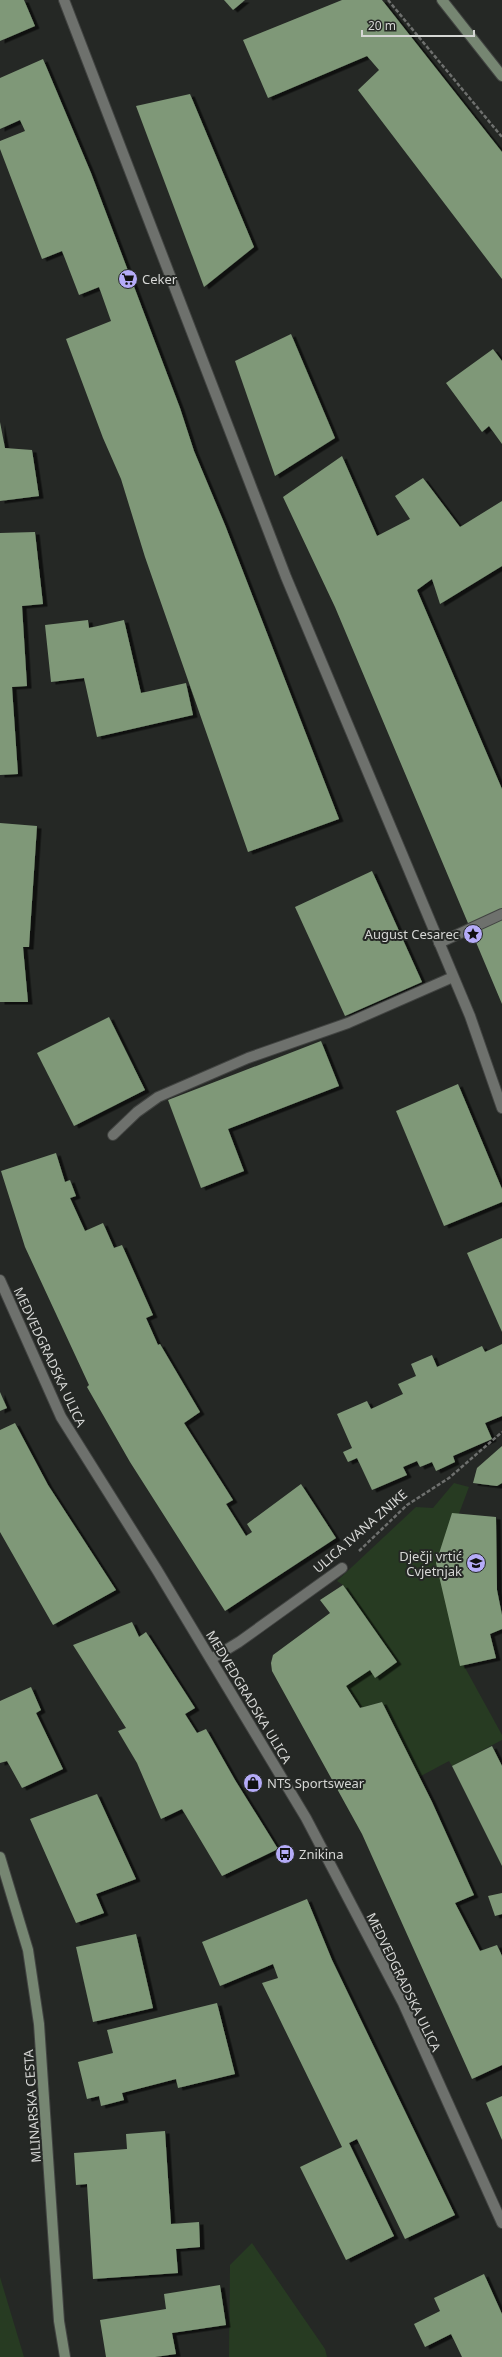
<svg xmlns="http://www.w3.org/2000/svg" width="502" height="2357" font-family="'Noto Sans',sans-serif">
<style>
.green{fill:#273b22}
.building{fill:#7f9878;filter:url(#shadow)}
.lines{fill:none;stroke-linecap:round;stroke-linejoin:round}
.service-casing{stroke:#424442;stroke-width:12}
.tertiary-casing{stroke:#424442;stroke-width:12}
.secondary-casing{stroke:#424442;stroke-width:12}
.path{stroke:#6e706e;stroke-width:2.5;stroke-dasharray:4 2;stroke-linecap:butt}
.service{stroke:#6e716d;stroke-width:10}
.tertiary{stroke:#6e716d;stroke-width:10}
.secondary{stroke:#768672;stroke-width:10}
.labels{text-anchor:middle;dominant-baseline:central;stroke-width:4;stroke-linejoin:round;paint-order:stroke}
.poi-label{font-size:13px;fill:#d6d7d5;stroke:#252825;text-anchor:start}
.street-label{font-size:13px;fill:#d6d7d5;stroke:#252825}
</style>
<defs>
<filter id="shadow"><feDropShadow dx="4.5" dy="2.5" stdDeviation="0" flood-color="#0009"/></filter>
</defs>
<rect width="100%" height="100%" fill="#252825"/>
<g class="green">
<path d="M454,1483l15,4 -29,77 23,100 39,71v5l-50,26 -3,-5 -30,16 -37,-75 -22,6 -14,-22 24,-16 6,8 21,-16 -54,-77 -6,-4 79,-74 17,1z"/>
<path d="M252,2243l73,106 2,8h-98l1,-92z"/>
<path d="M0,2277l24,80h-24z"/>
</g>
<g class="building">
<path d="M0,0h24l11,26 -35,15z"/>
<path d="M224,0h21l-12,10z"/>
<path d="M342,0h40l120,152v127l-144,-189 21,-20 -12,-14 -99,42 -25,-58z"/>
<path d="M43,59l48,114 89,235 14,43 31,74 114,294 -91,33 -103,-295 -24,-78 -18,-41 -37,-99 45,-18 -12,-34 -20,8 -17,-44 -20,8 -42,-110v-8l25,-10 -5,-11 -20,9v-51z"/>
<path d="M190,94l64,153 -50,40 -68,-181z"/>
<path d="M291,334l44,104 -60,38 -40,-115z"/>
<path d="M493,349l9,12v83l-13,-18 -7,6 -36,-49z"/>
<path d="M0,422l5,26 27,2 7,46 -39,5z"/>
<path d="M342,456l35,80 33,-17 -15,-23 28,-18 37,49 42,-26v65l-62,38 -8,-25 -15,11 85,199v215l-167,-397 -52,-110z"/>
<path d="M35,532l8,72 -21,2 5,80 -15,1 6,87 -18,1v-242z"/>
<path d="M88,620l1,8 35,-8 17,73 45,-10 7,32 -96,22 -13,-59 -33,4 -6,-57z"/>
<path d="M0,823l37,3 -8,121h-6l5,55h-28z"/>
<path d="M372,871l50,111 -77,34 -50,-109z"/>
<path d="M109,1017l36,73 -71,36 -37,-73z"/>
<path d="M321,1041l18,45 -111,43 16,42 -43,17 -33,-88z"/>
<path d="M458,1084l44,105v13l-58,24 -48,-115z"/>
<path d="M56,1153l9,29 5,-2 6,16 -6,2 15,33 18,-8 11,25 8,-3 31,70 -7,3 12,27 2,-1 40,68 -16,11 49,77 -7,4 20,32 6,-4 -5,-8 54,-40 35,54 -111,73 -95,-149 -43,-75 2,-2 -64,-138 -24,-76z"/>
<path d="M502,1238v94l-35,-79z"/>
<path d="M502,1344v72l-17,7 7,16 -39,17 2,6 -19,9 -4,-9 -12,5 -3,-6 -14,6 4,8 -35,15 -15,-32 -9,4 -5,-10 9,-4 -15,-34 30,-13 4,8 32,-15 -5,-10 18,-8 -5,-12 21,-9 5,12 45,-21 3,6z"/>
<path d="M0,1392l7,16 -7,3z"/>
<path d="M15,1423l33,62 68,105 -63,35 -53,-93v-102z"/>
<path d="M502,1446v37l-5,3 -24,-3 4,-15z"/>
<path d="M452,1513l44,4 1,73 5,25v14l-12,5 6,24 -36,8 -24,-103z"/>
<path d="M343,1585l54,77 -22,16 -5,-8 -24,16 14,22 22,-6 50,100 42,93 -19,8 25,48 17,-6 5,11v109l-30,14 -110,-245 -90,-163 -1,-8 2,-8 57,-42 -10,-13z"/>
<path d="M132,1622l7,15 7,-5 49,76 -10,6 12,19 9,-4 29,51 43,69 -56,27 -40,-67 -21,10 -24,-56 -19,-32 8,-3 -53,-83z"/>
<path d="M31,1687l10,23 -5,3 27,56 -41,19 -15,-27 -7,2v-62z"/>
<path d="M492,1746l10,20v100l-50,-100z"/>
<path d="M97,1794l39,85 -40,15 8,19 -28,10 -46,-104z"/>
<path d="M502,1893v21l-7,2 -7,-20z"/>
<path d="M307,1899l25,61 123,255 -50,24 -48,-100 -8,4 45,93 -48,24 -46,-93 42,-20 -80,-164 16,-5 -5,-14 -53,22 -18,-44z"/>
<path d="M136,1934l17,74 -60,14 -17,-75z"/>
<path d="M217,2003l18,71 -57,14 -2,-9 -54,14 2,7 -23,6 -2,-10 -12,3 -9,-37 35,-9 -6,-23z"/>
<path d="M502,2096v44l-16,-37z"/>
<path d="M165,2131l6,93 28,-2 1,25 -24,2 2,24 -85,6 -6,-95 -11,1 -2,-32 53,-4 -1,-15z"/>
<path d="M484,2274l18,40v43h-40l-11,-23 -26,13 -11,-23 26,-13 -6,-13z"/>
<path d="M220,2285l6,40 -54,8 4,21 -21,3h-49l-6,-37 66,-11 -2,-15z"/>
</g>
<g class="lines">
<defs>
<g id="service">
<path d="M439,943l63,-29"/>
<path d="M113,1135l24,-23 21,-15 90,-39 100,-35 105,-46"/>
<path d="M211,1659l28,-17 103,-74"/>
</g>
<g id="tertiary">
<path d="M64,0l222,577 184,439 32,92"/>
<path d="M0,1280l61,137 96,153 149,248 97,185 99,220"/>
</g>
<g id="secondary">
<path d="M442,0l60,76"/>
<path d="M0,1857l28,93 11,74 20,297 6,36"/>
</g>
</defs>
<use href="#service" class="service-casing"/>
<use href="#tertiary" class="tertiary-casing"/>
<use href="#secondary" class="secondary-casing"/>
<g class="path">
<path d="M388,0l114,137"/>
<path d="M359,1551l48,-46 42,-27 53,-46"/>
</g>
<use href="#service" class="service"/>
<use href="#tertiary" class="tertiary"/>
<use href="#secondary" class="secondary"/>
</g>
<defs>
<symbol id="supermarket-disc" viewBox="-11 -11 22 22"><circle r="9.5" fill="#b5acf8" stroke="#252825"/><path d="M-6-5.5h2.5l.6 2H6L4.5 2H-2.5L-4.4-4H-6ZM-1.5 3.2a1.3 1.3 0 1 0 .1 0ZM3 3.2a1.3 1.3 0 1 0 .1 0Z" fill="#111"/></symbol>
<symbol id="sight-disc" viewBox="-11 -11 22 22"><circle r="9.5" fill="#b5acf8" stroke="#252825"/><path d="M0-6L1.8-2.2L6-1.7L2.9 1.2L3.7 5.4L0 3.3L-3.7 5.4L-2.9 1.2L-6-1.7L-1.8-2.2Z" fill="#111"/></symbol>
<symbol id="school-disc" viewBox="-11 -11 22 22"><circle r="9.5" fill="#b5acf8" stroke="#252825"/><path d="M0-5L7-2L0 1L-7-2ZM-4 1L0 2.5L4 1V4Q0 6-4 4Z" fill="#111"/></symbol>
<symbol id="shop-disc" viewBox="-11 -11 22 22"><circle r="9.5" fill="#b5acf8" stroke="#252825"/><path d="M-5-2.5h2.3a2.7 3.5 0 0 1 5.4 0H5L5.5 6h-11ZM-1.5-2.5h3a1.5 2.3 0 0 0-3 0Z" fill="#111"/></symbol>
<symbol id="bus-disc" viewBox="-11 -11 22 22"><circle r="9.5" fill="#b5acf8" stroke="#252825"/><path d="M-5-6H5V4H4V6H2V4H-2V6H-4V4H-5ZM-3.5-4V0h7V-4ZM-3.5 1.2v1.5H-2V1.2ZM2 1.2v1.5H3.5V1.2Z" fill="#111"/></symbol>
</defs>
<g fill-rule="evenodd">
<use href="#supermarket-disc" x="117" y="268" width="22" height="22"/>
<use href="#sight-disc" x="462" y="923" width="22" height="22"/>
<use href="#school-disc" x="465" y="1552" width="22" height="22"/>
<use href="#shop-disc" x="242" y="1772" width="22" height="22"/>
<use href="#bus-disc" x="274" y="1843" width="22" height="22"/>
</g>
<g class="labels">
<g class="poi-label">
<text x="142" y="279">Ceker</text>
<text x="459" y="934" text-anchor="end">August Cesarec</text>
<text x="462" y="1556" text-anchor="end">Dječji vrtić<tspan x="462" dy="15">Cvjetnjak</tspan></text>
<text x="267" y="1783">NTS Sportswear</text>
<text x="299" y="1854">Znikina</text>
</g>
<g class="street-label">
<text transform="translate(50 1357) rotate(65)">MEDVEDGRADSKA ULICA</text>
<text transform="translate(360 1531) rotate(-41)">ULICA IVANA ZNIKE</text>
<text transform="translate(249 1697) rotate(59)">MEDVEDGRADSKA ULICA</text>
<text transform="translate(404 1982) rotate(64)">MEDVEDGRADSKA ULICA</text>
<text transform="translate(32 2106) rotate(-94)">MLINARSKA CESTA</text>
</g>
</g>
<path d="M362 30v6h112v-6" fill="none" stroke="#d6d7d5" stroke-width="2"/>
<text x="368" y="30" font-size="12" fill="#d6d7d5" stroke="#252825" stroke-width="3" paint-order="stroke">20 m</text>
</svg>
